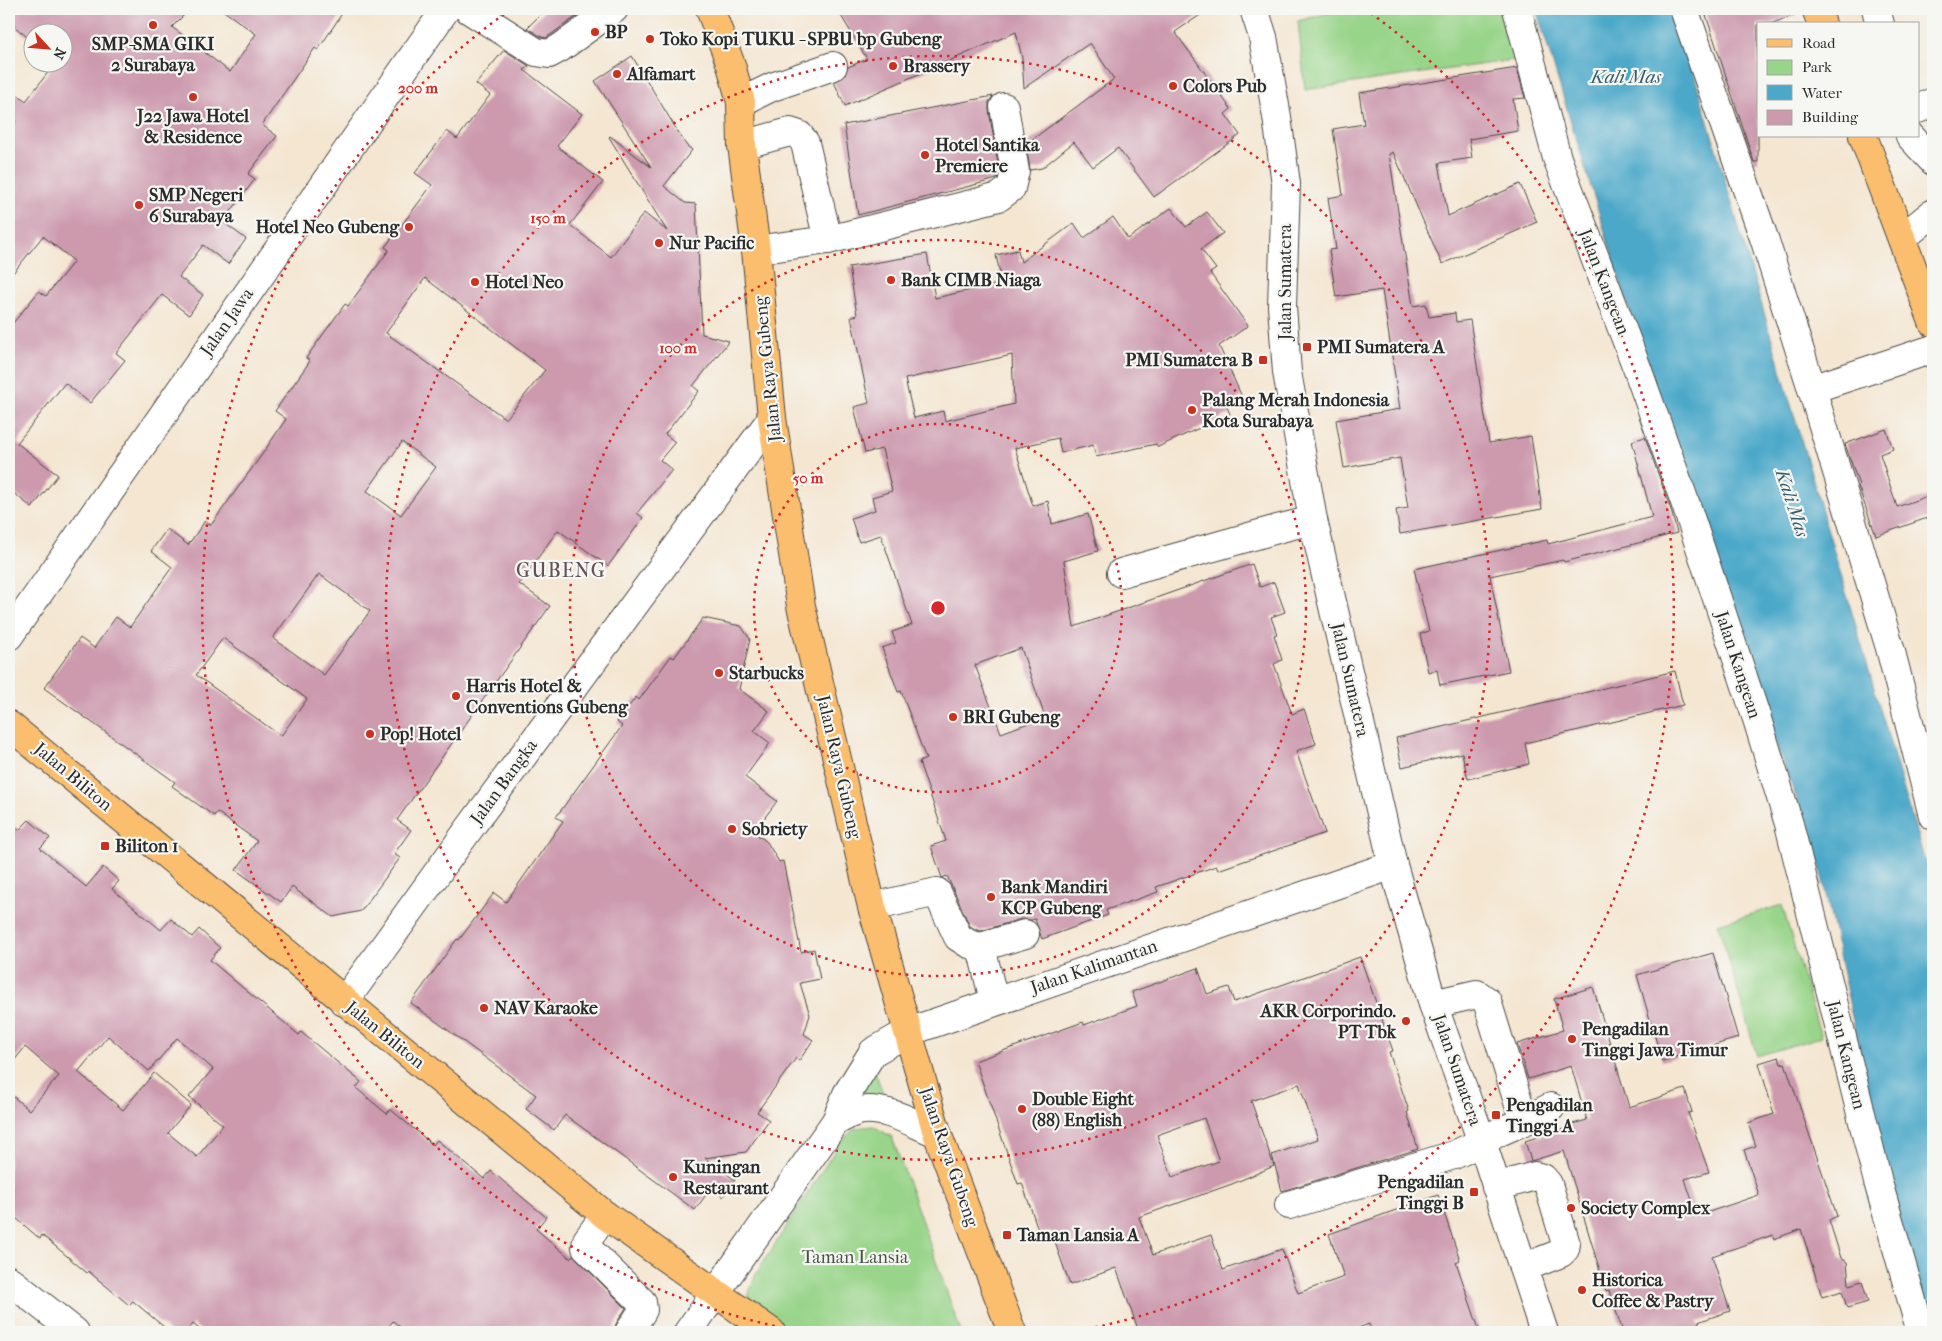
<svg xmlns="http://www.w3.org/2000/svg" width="1942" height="1341" font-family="'IM FELL French Canon',serif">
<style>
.green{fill:#98d489;stroke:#62805a}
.water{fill:#4ba8c9;stroke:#3b6a7a}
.building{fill:#cc99ad;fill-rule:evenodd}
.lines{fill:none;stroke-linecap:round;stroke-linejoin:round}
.minor-casing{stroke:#494744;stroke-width:30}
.major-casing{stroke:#494744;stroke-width:30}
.highway-casing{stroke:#494744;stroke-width:30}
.minor{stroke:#fff;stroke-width:28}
.major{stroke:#fbbe6e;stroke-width:28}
.highway{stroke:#fbbe6e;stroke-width:28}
.ring{fill:none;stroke:#d62828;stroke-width:2.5;stroke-dasharray:2.5 5}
.poi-dot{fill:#c8321e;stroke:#f6f6f2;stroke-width:2}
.labels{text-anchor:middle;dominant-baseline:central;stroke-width:4.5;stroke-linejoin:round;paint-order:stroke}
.poi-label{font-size:18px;font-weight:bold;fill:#2b2b2b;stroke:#f6f6f2;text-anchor:start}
.street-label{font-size:18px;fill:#2b2b2b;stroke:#f6f6f2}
.park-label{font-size:18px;fill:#465542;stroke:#f6f6f2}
.water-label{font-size:19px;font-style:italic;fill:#385d6a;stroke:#f6f6f2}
.quarter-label{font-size:20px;letter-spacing:1px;fill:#635258;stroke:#f6f6f2}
.centre{fill:#d62828;stroke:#f6f6f2;stroke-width:2.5}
.ring-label{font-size:15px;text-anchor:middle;font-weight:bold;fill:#d62828;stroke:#f6f6f2;stroke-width:4.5;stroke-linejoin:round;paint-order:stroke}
</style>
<rect width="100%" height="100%" fill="#f6f6f2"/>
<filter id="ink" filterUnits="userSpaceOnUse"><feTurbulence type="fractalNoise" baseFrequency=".02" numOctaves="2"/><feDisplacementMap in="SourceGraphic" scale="10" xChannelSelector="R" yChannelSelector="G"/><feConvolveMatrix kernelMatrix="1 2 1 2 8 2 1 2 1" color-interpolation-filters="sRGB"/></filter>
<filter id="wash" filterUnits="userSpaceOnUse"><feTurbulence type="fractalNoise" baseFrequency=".0096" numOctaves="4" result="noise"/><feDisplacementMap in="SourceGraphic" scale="20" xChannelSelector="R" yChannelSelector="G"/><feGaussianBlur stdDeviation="1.12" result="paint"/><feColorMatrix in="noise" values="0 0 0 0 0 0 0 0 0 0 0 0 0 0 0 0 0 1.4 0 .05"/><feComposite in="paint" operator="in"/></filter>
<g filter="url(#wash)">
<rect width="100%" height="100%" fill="#f4e6d1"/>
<g class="green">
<path d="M1344,9h165l18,49 -222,32 -7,-69z"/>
<path d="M1782,905l39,132 -64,19 -39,-132z"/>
<path d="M874,1068l10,29 -30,-5z"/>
<path d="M873,1126l19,11 69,195h-169l-39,-23 -5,-13 8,-22 85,-133 15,-13z"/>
</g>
<path class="water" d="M1536,9h139l258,880v435l-35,-92 -81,-380 -107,-280z"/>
<g id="blocks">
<g class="building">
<path d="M9,9h181l-18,18 58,45 26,-38 -35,-25h124l-27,41 -3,-2 -53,77 15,11 -29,38 7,5 -32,43 23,17 -18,25 -25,-19 -24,32 24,18 -14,20 -27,-20 -46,58 9,7 -35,43 -25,-20 -48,60 41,32 -26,33 -23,-19v-161l30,-37 7,5 28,-35 -31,-25 -34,42v-148l8,-10 -8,-7v-25l17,13 30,-39h6v-30h-30v9l-23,-19z"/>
<path d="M546,9h41l-41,29 -4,-1 -15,-9z"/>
<path d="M837,9h372l-34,23 56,77 -6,5 15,21 -86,62 -36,-49 -25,19 -19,-25 -32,26 -12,2 -4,-26 88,-65 -24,-36 -66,45 -2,-30 -6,-26 -171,74 -11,-24 10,-5 4,-10 19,-8z"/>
<path d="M1704,9h97v4l-31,11h-12v138h-4z"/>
<path d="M504,50l25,16 -5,4 58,44 -25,32 46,36 -33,43 41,32 33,-44 23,18 -58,-94 1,-1 41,31 -56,-86 37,-25 54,89 6,5 -28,36 21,17 11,1 6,130 27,7 -36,45 6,5 -34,43 10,8 -15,18 12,10 -35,43 6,5 -35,48 -50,-36 -39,54 31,22 -153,214 14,10 -17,24 6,4 -39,53 -28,6 -41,-30 -11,15 -45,-32 21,-29 -40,-29 -3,4 -42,-30 3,-4 -131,-94 36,-50 14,10 22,-31 14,10 42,-60 -21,-16 16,-22 21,16 17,-24 6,4 52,-72 23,-34 -11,-8 35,-50 -4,-3 39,-54 3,2 41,-56 -4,-3 47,-62 -17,-12 32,-42 10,8 33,-44 -14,-11zM425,278l120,92 -39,49 -120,-86zM402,442l34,25 -35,48 -34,-24zM319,574l51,37 -46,64 -51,-37zM223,638l84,61 -26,37 -85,-61z"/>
<path d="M1517,68l8,30 -12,1 5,32 -49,8 3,19 -33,5 9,53 72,-32 17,38 -95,42 -49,-112 -4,2 24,152 13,-2 3,13 26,-4 1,9 14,-2 19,123 42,-7 11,73 -142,25 -4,-24 12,-2 -8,-50 -56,10 -8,-48 64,-11 -18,-119 -46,7 -7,-47 7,-1 -8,-51 15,-3 -10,-66 31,-5 -5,-31z"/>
<path d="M993,96l-4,6v8l10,61 -2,8 -139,36 -14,-90z"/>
<path d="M1171,208l15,19 21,-15 16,21 -22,16 15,20 -6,4 38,53 -29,20 23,51 -16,8 4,9 -72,33 -2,-3 -60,13 -3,-12 -32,8 -3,-15 -43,10 18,58 15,-5 4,23 36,-10 10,37 -34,10 10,66 178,-63 8,23 14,-5 11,30 -14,5 6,17 -3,1 8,25 -8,4 18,50 12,-5 12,35 -20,7 29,82 -107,37 -2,-4 -60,21 2,5 -52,18 2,5 -66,24 -7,-20 -4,1 -10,-1 -40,12 -6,-2 -5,-3 -23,-50 -5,2 -11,-32 15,-5 -27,-79 7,-3 -25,-68 -3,1 -16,-44 14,-5 -4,-11 20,-7 -31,-90 -22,7 -8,-24 24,-8 -3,-13 20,-6 -10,-42 -17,4 -11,-46 15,-4 -18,-86 6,-2 -8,-48 78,-13 8,44 67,-15 -6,-28 22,-5 3,12 53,-39 10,15 29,-21 15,22zM1012,355l2,49 -69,17 -2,-10 -29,7 -9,-39zM1021,648l24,69 -44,16 -26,-68z"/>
<path d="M1886,429l7,20 -13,5 17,53 36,-13v22l-57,20 -18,-50 1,-1 -14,-41z"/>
<path d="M1645,437l26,73 6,23 -113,29 -1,-2 -73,16 19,95 -69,14 -3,-15 -9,2 -8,-38 9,-3 -15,-62 133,-29 1,4 104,-27 -20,-76z"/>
<path d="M703,618l38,8 9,13 -11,50 30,22 -15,20 16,12 -25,34 32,24 -23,31 13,10 12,20 4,-1 18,91 13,-3 6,30 -20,4 10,32 -6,19 9,6 -14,21 -3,-3 -39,54 12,8 -23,32 -41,6 30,22 -12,17 -12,-9 -16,22 -130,-95 -11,15 -28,-21 10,-14 -125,-92 46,-64 2,1 35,-47 12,9 57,-81 -7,-4 66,-91 -5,-4 19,-25 3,3 32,-44 3,2z"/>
<path d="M1675,671l8,34 -158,38 4,21 -61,15 -6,-26 -60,14 -6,-29z"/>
<path d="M29,820l21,18 -10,10 46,39 17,-20 16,14 -7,8 49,41 10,-11 21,18 7,-8 21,19 -10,12 89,75 2,-3 60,50 -5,6 31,26 3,-5 43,36 4,-5 47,39 7,-8 55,46 -10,12 34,29 3,-3 53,53 -10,16 -2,8h-208l-13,-11 -9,11h-181l-10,-8 -7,8h-16l-37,-31 -4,4 -41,-34 -1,2 -45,-38 -2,4 -31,-27v-119l20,17 30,-34 -34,-29 -16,20v-245l10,8zM108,1036l41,35 28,-33 36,31 -24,28 34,28 -26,32 -29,-24 23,-28 -37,-32 -31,37 -45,-38z"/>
<path d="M1713,953l25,85 -76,23 -25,-86z"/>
<path d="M1360,957l33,94 -4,1 20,59 -2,1 11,37 -136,42 -10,-36 46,-16 -19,-55 -48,17 23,65 -42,18 -93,33 14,38 58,-20 12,35 59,-21 16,44 46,-16 -15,-43 109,-39 22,65 -4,2 24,70h-108l-3,-8 -22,8h-208l-23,-64 -46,17 -19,-54 -11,4 -18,-52 -4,1 -43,-123 108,-39 1,3 53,-19 -5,-14 66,-24 9,26 22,-7 5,15zM1204,1118l15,43 -47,16 -15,-42z"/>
<path d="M1593,987l36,120 56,-18 7,23 -4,1 21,59 -24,7 12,37 62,-21 -15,-45 12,-4 -8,-23 26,-9 -15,-51 20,-6 2,7 4,-1 52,153 -8,4 12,38 6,4 2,23 13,-4 6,21 -21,6 -5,-17 -20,6 -21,-68 -27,10 -1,-4 -61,21 18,55 -32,11 3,10h-78l-14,-42 -3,1 -42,-140 -33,10 -6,-20 45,-14 -1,-2 18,-5 -16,-54 -43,13 -11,-35 46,-14 -9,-31z"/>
</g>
</g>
</g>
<g filter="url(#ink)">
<use href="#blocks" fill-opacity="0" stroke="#494744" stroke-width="1"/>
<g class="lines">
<defs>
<g id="minor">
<path d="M468,9l68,43 13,2 11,-6 54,-39"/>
<path d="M1254,9l9,28 14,80 9,67 -4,122 5,66 26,148 80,345 40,139 49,138 62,190"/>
<path d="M1517,9l40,149 80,210 49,137 71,214 32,105 89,358 43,150"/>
<path d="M1684,9l81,232 47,148 78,259 43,168"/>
<path d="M1876,9l4,15"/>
<path d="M741,102l31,-15 61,-21"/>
<path d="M1918,109l15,-7"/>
<path d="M1910,136l23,25"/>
<path d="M742,145l48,-13 9,3 6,8 23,97 -72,10"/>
<path d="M1902,238l31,-25"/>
<path d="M828,240l171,-43 12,-9 4,-17 -11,-64"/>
<path d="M1812,389l121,-40"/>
<path d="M1121,573l160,-45 32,-8"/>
<path d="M9,636l437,-627"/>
<path d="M872,907l65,-15 21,45 11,7 12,3 44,-13"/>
<path d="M981,947l13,54"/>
<path d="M344,1002l125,-173 303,-411"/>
<path d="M836,1121c7,-3 14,-8 22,-10 26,-6 56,13 79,22"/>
<path d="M1524,1121l27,-14"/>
<path d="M1496,1187l39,-11 8,2 5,6 18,60 -1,5 -4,4 -38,15"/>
<path d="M1289,1205l165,-50 28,-13 15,-9 27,-12 -37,-120 -10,-7 -44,10"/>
<path d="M605,1215l-18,25 -1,7 56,55 1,8 -14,22"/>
<path d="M9,1280l66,52"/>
<path d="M688,1332l148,-211 11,-27 26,-42 35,-20 485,-167"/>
</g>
<g id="major">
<path d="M1816,9l6,15"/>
<path d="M1863,136l70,186"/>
</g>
<g id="highway">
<path d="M710,9l21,56 10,37 1,43 14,105 16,168 29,188 71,301 65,226 75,199"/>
<path d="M9,725l596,490 166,117"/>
</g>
</defs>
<use href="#minor" class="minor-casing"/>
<use href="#major" class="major-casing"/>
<use href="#highway" class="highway-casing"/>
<use href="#minor" class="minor"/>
<use href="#major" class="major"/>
<use href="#highway" class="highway"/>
</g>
</g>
<g class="ring">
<circle cx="938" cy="608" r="184"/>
<circle cx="938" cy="608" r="368"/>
<circle cx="938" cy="608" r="552"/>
<path d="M804 1332A736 736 0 0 1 511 9M1365 9A736 736 0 0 1 1072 1332"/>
</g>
<g class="poi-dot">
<circle cx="153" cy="25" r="5"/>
<circle cx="595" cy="32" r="5"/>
<circle cx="650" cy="39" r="5"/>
<circle cx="893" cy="66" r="5"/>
<circle cx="617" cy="74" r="5"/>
<circle cx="1173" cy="86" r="5"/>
<circle cx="193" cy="97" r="5"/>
<circle cx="925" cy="155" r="5"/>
<circle cx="139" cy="205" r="5"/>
<circle cx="409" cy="227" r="5"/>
<circle cx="659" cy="243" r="5"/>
<circle cx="891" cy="280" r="5"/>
<circle cx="475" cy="282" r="5"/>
<rect x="1302" y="342" width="10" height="10" rx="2.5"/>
<rect x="1258" y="355" width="10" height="10" rx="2.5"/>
<circle cx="1192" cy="410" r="5"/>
<circle cx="719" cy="673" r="5"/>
<circle cx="456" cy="696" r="5"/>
<circle cx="953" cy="717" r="5"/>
<circle cx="370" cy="734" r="5"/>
<circle cx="732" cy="829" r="5"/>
<rect x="100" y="841" width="10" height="10" rx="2.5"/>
<circle cx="991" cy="897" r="5"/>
<circle cx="484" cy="1008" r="5"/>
<circle cx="1406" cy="1021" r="5"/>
<circle cx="1572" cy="1039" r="5"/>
<circle cx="1022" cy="1109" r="5"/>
<rect x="1491" y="1110" width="10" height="10" rx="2.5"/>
<circle cx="673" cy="1177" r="5"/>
<rect x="1469" y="1187" width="10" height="10" rx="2.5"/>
<circle cx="1571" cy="1208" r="5"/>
<rect x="1002" y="1230" width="10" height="10" rx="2.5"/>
<circle cx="1582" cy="1290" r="5"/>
</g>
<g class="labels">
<g class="poi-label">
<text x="605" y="32">BP</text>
<text x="660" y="39">Toko Kopi TUKU - SPBU bp Gubeng</text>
<text x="153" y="44" text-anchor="middle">SMP-SMA GIKI<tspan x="153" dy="21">2 Surabaya</tspan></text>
<text x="903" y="66">Brassery</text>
<text x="627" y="74">Alfamart</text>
<text x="1183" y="86">Colors Pub</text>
<text x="193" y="116" text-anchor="middle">J22 Jawa Hotel<tspan x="193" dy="21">&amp; Residence</tspan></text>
<text x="935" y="145">Hotel Santika<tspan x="935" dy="21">Premiere</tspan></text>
<text x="149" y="195">SMP Negeri<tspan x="149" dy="21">6 Surabaya</tspan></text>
<text x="399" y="227" text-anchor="end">Hotel Neo Gubeng</text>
<text x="669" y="243">Nur Pacific</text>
<text x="901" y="280">Bank CIMB Niaga</text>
<text x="485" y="282">Hotel Neo</text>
<text x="1317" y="347">PMI Sumatera A</text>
<text x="1253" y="360" text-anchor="end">PMI Sumatera B</text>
<text x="1202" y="400">Palang Merah Indonesia<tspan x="1202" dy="21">Kota Surabaya</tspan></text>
<text x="729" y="673">Starbucks</text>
<text x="466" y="686">Harris Hotel &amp;<tspan x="466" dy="21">Conventions Gubeng</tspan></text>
<text x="963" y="717">BRI Gubeng</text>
<text x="380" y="734">Pop! Hotel</text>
<text x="742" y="829">Sobriety</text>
<text x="115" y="846">Biliton 1</text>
<text x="1001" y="887">Bank Mandiri<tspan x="1001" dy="21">KCP Gubeng</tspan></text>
<text x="494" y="1008">NAV Karaoke</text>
<text x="1396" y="1011" text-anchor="end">AKR Corporindo.<tspan x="1396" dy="21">PT Tbk</tspan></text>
<text x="1582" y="1029">Pengadilan<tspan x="1582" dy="21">Tinggi Jawa Timur</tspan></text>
<text x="1032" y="1099">Double Eight<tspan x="1032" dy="21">(88) English</tspan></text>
<text x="1506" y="1105">Pengadilan<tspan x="1506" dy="21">Tinggi A</tspan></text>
<text x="683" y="1167">Kuningan<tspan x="683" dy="21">Restaurant</tspan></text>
<text x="1464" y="1182" text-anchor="end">Pengadilan<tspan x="1464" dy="21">Tinggi B</tspan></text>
<text x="1581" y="1208">Society Complex</text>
<text x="1017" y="1235">Taman Lansia A</text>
<text x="1592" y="1280">Historica<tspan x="1592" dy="21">Coffee &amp; Pastry</tspan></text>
</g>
<g class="street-label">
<text transform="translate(1285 282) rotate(-90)">Jalan Sumatera</text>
<text transform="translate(1604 282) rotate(69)">Jalan Kangean</text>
<text transform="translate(227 322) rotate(-55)">Jalan Jawa</text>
<text transform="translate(768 369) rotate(-96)">Jalan Raya Gubeng</text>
<text transform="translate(1738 665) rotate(72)">Jalan Kangean</text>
<text transform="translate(1350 680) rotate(77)">Jalan Sumatera</text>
<text transform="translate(839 767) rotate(77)">Jalan Raya Gubeng</text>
<text transform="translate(73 777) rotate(40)">Jalan Biliton</text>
<text transform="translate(504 782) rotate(-54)">Jalan Bangka</text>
<text transform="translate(1094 967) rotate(-19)">Jalan Kalimantan</text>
<text transform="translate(385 1035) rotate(39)">Jalan Biliton</text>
<text transform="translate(1846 1055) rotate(76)">Jalan Kangean</text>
<text transform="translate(1457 1070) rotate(71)">Jalan Sumatera</text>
<text transform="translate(949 1157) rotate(71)">Jalan Raya Gubeng</text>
</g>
<g class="park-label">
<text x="855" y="1257">Taman Lansia</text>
</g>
<g class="water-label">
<text x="1626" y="77">Kali Mas</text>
<text transform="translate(1792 503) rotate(72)">Kali Mas</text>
</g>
<g class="quarter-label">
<text x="561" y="570">GUBENG</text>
</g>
</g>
<circle cx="938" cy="608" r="8" class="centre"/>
<g class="ring-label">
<text x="418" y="93">200 m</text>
<text x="548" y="223">150 m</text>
<text x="678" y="353">100 m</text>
<text x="808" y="483">50 m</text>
</g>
<rect width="1942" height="1341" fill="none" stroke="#f6f6f2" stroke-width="30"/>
<rect x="1757" y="22" width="162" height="115" fill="#f6f6f2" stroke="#a5a5a2"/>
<rect x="1767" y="39" width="25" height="8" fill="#fbbe6e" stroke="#a5a5a2"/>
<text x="1802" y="48" font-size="15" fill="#2b2b2b">Road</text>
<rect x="1767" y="60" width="25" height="15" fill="#98d489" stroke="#a5a5a2"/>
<text x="1802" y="72" font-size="15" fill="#2b2b2b">Park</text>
<rect x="1767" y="85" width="25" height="15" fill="#4ba8c9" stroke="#a5a5a2"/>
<text x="1802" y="98" font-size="15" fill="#2b2b2b">Water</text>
<rect x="1767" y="110" width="25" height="15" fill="#cc99ad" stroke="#a5a5a2"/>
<text x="1802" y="122" font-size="15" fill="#2b2b2b">Building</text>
<g transform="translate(48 48) rotate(116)"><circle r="24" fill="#f6f6f2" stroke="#a5a5a2"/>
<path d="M0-4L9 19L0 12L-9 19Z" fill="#c8321e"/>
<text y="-8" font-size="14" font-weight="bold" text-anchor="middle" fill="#2b2b2b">N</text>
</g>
</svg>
